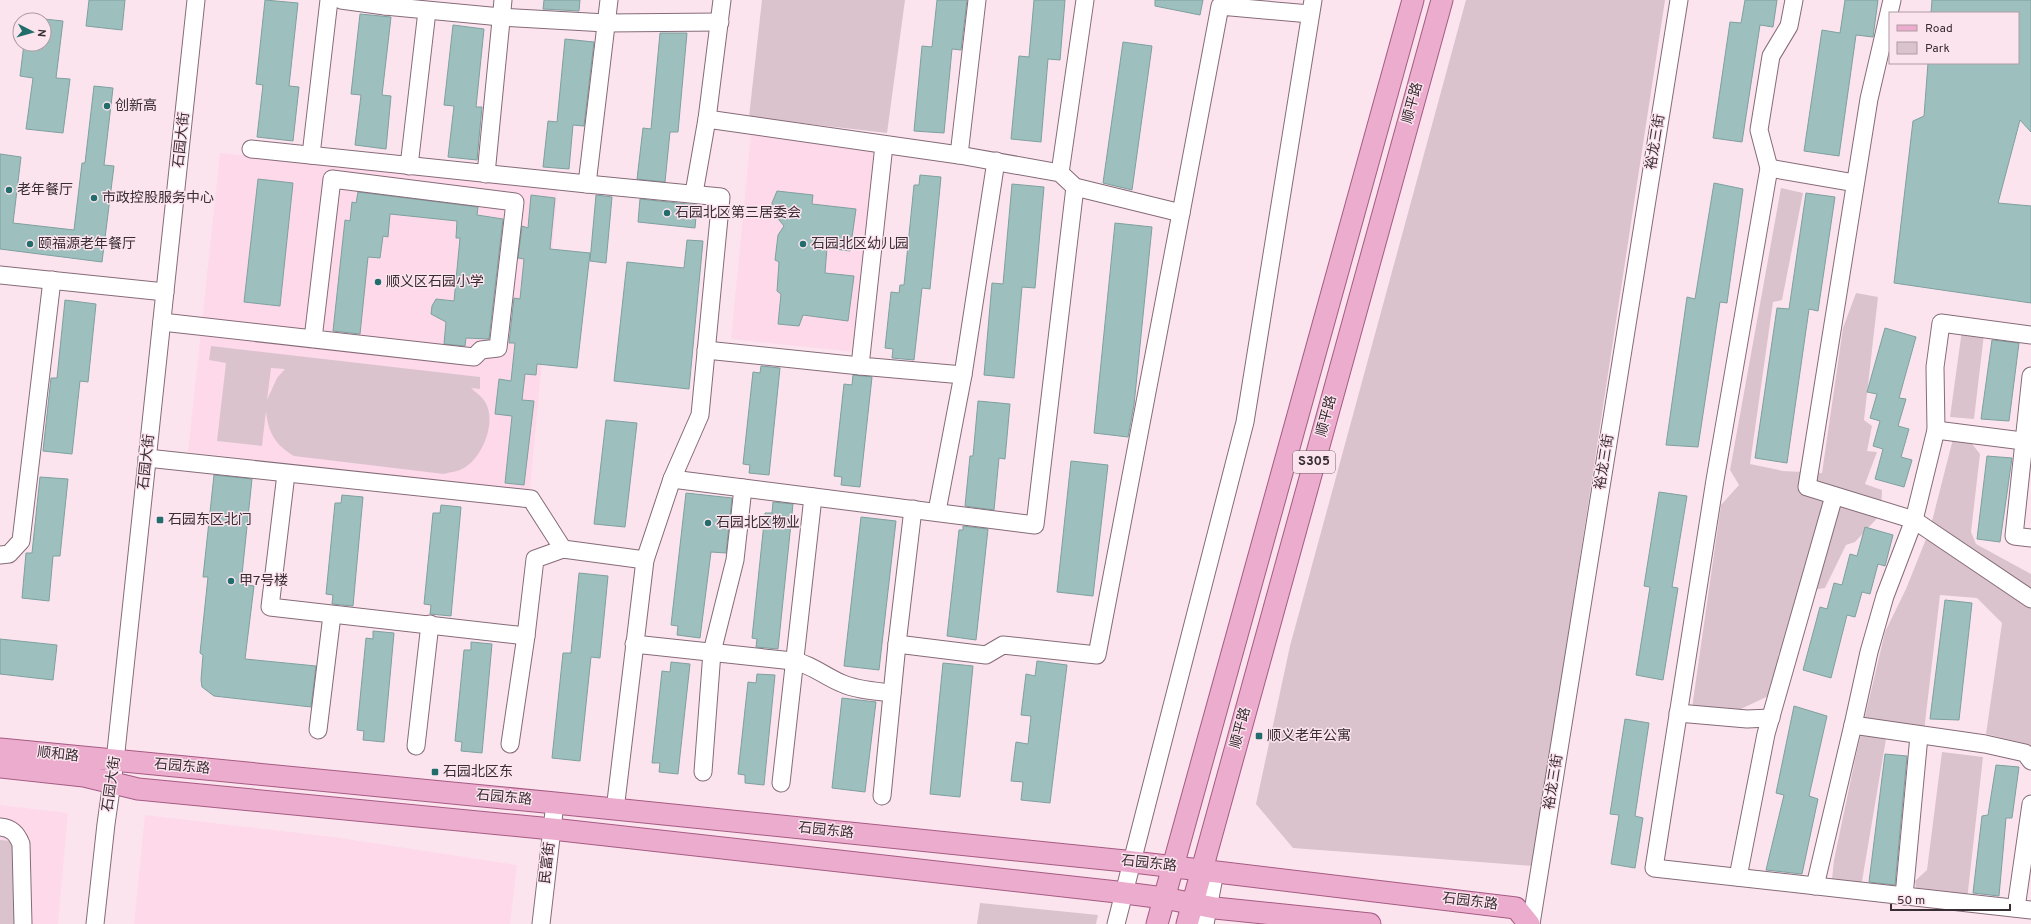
<svg xmlns="http://www.w3.org/2000/svg" width="2031" height="924" font-family="Overpass,'Noto Sans SC',sans-serif">
<style>
.built{fill:#fed9ea}
.green{fill:#dbc3ce;fill-rule:evenodd}
.building{fill:#9dc0be;stroke:#7ea09f}
.lines{fill:none;stroke-linecap:round;stroke-linejoin:round}
.minor-casing{stroke:#856b78;stroke-width:19}
.major-casing{stroke:#a55b82;stroke-width:23}
.minor{stroke:#fff;stroke-width:17}
.major{stroke:#ecacce;stroke-width:21}
.poi-dot{fill:#216d6b;stroke:#fce4ef;stroke-width:1.5}
.labels{text-anchor:middle;dominant-baseline:central;stroke-width:3;stroke-linejoin:round;paint-order:stroke}
.shield{fill:#fce4ef;stroke:#73646b;stroke-width:1}
.shield-label{font-size:13px;font-weight:bold;fill:#382d32}
.street-label{font-size:14px;fill:#382d32;stroke:#fce4ef}
.poi-label{font-size:14px;fill:#382d32;stroke:#fce4ef;text-anchor:start}
</style>
<rect width="100%" height="100%" fill="#fce4ef"/>
<g class="built">
<path d="M751,133l126,17 -23,202 -123,-13z"/>
<path d="M220,153l338,34 -28,303 -342,-38z"/>
<path d="M0,805l68,8 -10,111h-58z"/>
<path d="M145,815l189,22 183,28 -7,59h-376z"/>
</g>
<g class="green">
<path d="M762,0h143l-18,133 -138,-16z"/>
<path d="M1466,0h199l-132,866 -240,-18 -37,-44 34,-158z"/>
<path d="M1781,188l22,5 -21,107 -9,2 -23,162 33,7 39,2 21,-145 13,-35 22,4 -14,123 8,6 -5,25 10,1 -12,32 17,6 -1,24 -26,28 -9,3 -21,43 -20,3 -27,65 1,35 -51,24 -36,-7 29,-203 18,-20 -9,-15z"/>
<path d="M1962,330l22,4 -10,85 -24,-2z"/>
<path d="M211,346l269,31v12l-9,-1c4,4 9,7 12,11 16,19 0,60 -21,70 -5,3 -12,3 -18,5l-150,-18c-19,-11 -26,-24 -28,-45l-4,35 -45,-5 9,-78 -17,-3zM271,368l14,1 -8,9 -10,22z"/>
<path d="M1953,439l16,1 11,14 -9,78 5,12 55,30v171l-45,-11 16,-111 -25,-25 -37,-3 -16,136 -36,-4 -28,166 -29,-4 3,-29 22,-105 29,-123 21,-43 24,-60z"/>
<path d="M1942,752l41,5 -16,143 -50,-7 -2,-12 12,-11z"/>
<path d="M0,840l12,1 12,83h-24z"/>
<path d="M980,903l118,12 -2,9h-119z"/>
</g>
<g class="building">
<path d="M89,0h36l-3,30 -36,-4z"/>
<path d="M265,0l33,3 -9,83 10,1 -6,54 -36,-4 6,-52 -7,-1z"/>
<path d="M544,0h36l-1,11 -36,-2z"/>
<path d="M937,0h30l-6,50 -9,-1 -8,84 -30,-2 8,-85 10,1z"/>
<path d="M1034,0h31l-5,60 -12,-1 -7,83 -30,-3 8,-83 10,1z"/>
<path d="M1155,0h48l-3,15 -45,-9z"/>
<path d="M1745,0h32l-4,27 -13,-2 -18,117 -29,-4 17,-116 11,1z"/>
<path d="M1845,0h33l-5,37 -17,-2 -17,121 -35,-5 18,-121 18,3z"/>
<path d="M1932,0h99v132l-11,-12 -22,83 33,3v97l-137,-20 19,-162 11,-5 4,-53h90v-50h-87z"/>
<path d="M360,14l31,3 -9,78 9,1 -5,53 -31,-4 6,-50 -10,-1z"/>
<path d="M44,19l19,2 -7,57 14,1 -7,54 -37,-4 7,-51 -13,-2 4,-32h20z"/>
<path d="M453,25l31,4 -8,78h6l-5,53 -29,-3 6,-51 -10,-1z"/>
<path d="M660,33h27l-9,99h-8l-5,50 -28,-3 6,-51 8,1z"/>
<path d="M565,39l29,3 -10,84 -11,-1 -4,44 -26,-2 5,-46 9,1z"/>
<path d="M1123,42l29,4 -20,144 -29,-7z"/>
<path d="M94,86l19,2 -9,77 10,1 -12,96 -102,-13v-95l21,3 -8,66 61,7 8,-67h3z"/>
<path d="M920,175l21,2 -11,112 -8,-1 -8,72 -22,-2 1,-9 -8,-1 6,-56 8,1 1,-8h4l10,-100h5z"/>
<path d="M258,179l35,4 -13,123 -36,-4z"/>
<path d="M1714,183l29,6 -16,114 -7,-1 -22,145 -32,-2 21,-148 8,2z"/>
<path d="M1012,184l32,3 -9,101 -13,-1 -8,91 -30,-3 8,-92 11,1z"/>
<path d="M777,191l36,4 -1,9 44,5 -6,42 -23,-3 -2,25 29,3 -6,45 -45,-6 -4,11 -21,-2 3,-30 -4,-3 2,-29 -4,-2 3,-25 6,-9 -12,-15v-8z"/>
<path d="M358,192l120,15 -1,8 26,4 -14,120 -23,-1 -1,8 -21,-2 2,-22 -15,-8 1,-8 4,-7 18,2 6,-63h-4l1,-17 -67,-7 -2,23 -5,-1 -3,22 -12,-1 -8,77 -27,-3 12,-111 5,1 2,-19 4,1z"/>
<path d="M1806,193l29,4 -17,114 -9,-2 -22,154 -32,-5 22,-150 12,1z"/>
<path d="M531,195l24,3 -5,51 40,4 -13,115 -40,-4 -1,11 -11,-1 -3,26 12,1 -10,84 -19,-2 7,-67 -17,-2 4,-35 12,2 4,-38h-6l5,-45 6,1 4,-40 -6,-1 4,-32 6,2z"/>
<path d="M596,195l16,2 -6,66 -16,-2z"/>
<path d="M640,199l57,6 -2,23 -57,-6z"/>
<path d="M1115,223l37,4 -18,178 -6,32 -34,-4z"/>
<path d="M687,240l16,1 -14,148 -75,-8 13,-119 57,6z"/>
<path d="M65,300l31,4 -8,78 -8,-1 -8,73 -29,-3 8,-73h6z"/>
<path d="M1885,328l31,9 -17,61 7,1 -8,27 11,3 -8,28 11,3 -8,27 -29,-8 8,-30 -10,-3 7,-25 -10,-3 7,-24 -10,-2z"/>
<path d="M1992,340l27,3 -10,78 -28,-2z"/>
<path d="M761,366l19,2 -11,107 -20,-2 1,-8 -7,-1 10,-92 7,1z"/>
<path d="M853,375l19,2 -12,110 -19,-2 1,-8 -8,-1 10,-92 8,1z"/>
<path d="M978,401l32,3 -5,55 -6,-1 -5,52 -29,-4 5,-50h3z"/>
<path d="M606,420l31,3 -12,104 -31,-3z"/>
<path d="M1987,456l25,2 -12,84 -23,-3z"/>
<path d="M1071,461l37,4 -15,131 -36,-4z"/>
<path d="M214,475l38,4 -11,105 13,2 -9,73 71,7 -5,41 -97,-11 -12,-9 -1,-7 2,-25 -3,-2 8,-76h-5z"/>
<path d="M40,477l28,2 -8,77h-7l-4,45 -27,-3 4,-45h6z"/>
<path d="M1659,492l28,4 -15,91 6,1 -15,92 -27,-5 14,-88 -6,-1z"/>
<path d="M686,493l46,5 -6,55 -15,-1 -11,86 -23,-3 1,-9 -7,-1z"/>
<path d="M342,495l21,2 -10,109 -21,-2 1,-9 -7,-1 9,-91h6z"/>
<path d="M773,502l20,2 -15,145 -22,-2 1,-8 -5,-1 13,-125h7z"/>
<path d="M441,505l20,2 -10,109 -21,-2 1,-9 -7,-1 9,-91h7z"/>
<path d="M861,517l35,4 -17,149 -35,-4z"/>
<path d="M963,526l25,3 -12,111 -29,-4 12,-106h4z"/>
<path d="M1865,527l28,8 -8,31 -7,-2 -8,30 -8,-2 -7,25 -8,-2 -16,63 -28,-8 17,-63 7,2 7,-26 8,2 8,-31 7,2z"/>
<path d="M579,573l29,3 -8,82 -9,-1 -11,104 -28,-3 11,-105h8z"/>
<path d="M1945,600l27,3 -13,117 -29,-1z"/>
<path d="M373,631l21,2 -10,109 -21,-2 1,-9 -7,-1 9,-92 7,1z"/>
<path d="M0,639l57,6 -4,35 -53,-6z"/>
<path d="M471,642l21,2 -10,109 -21,-2 1,-9 -7,-1 9,-91h7z"/>
<path d="M1037,661l30,4 -17,138 -29,-3 2,-18 -12,-1 5,-39 12,2 3,-28 -10,-1 5,-41 9,2z"/>
<path d="M671,662l19,2 -12,110 -19,-2 1,-9h-8l10,-92 8,1z"/>
<path d="M943,663l30,3 -13,131 -30,-3z"/>
<path d="M757,674l18,1 -11,110 -19,-2v-8l-7,-1 10,-92 8,1z"/>
<path d="M842,698l34,4 -11,90 -33,-4z"/>
<path d="M1794,706l33,10 -18,80 9,3 -16,75 -36,-4 18,-75 -8,-2z"/>
<path d="M1625,719l24,4 -14,93 8,2 -8,50 -24,-4 8,-49 -9,-1z"/>
<path d="M1885,754l22,2 -12,129 -26,-3z"/>
<path d="M1996,765l23,2 -7,51h-6l-7,78 -26,-3 9,-77 6,-1z"/>
</g>
<g class="lines">
<defs>
<g id="minor">
<path d="M341,0l44,6v-6"/>
<path d="M1794,0l-5,26 -18,30 -12,74 10,38 -54,312 -61,388 377,42"/>
<path d="M1892,0l-23,99 -62,388 107,33 117,79"/>
<path d="M385,6l116,11 105,6 114,-1"/>
<path d="M707,119l252,36 101,18 15,14 106,26 39,-207 90,8"/>
<path d="M884,145l-24,221 103,9"/>
<path d="M251,149l336,35 22,-184"/>
<path d="M311,155l18,-155"/>
<path d="M959,155l18,-155"/>
<path d="M409,166l18,-155"/>
<path d="M1769,168l86,15"/>
<path d="M1060,173l25,-173"/>
<path d="M486,174l17,-174"/>
<path d="M587,184l134,13 -21,218 -28,64 -27,81 -30,250"/>
<path d="M694,193l13,-74 15,-119"/>
<path d="M0,275l165,17"/>
<path d="M162,322l312,35 7,-7 17,-2 17,-146 -183,-23 -19,160"/>
<path d="M2031,335l-90,-12 -6,44 1,63 -22,90 -29,76 -16,56 -16,73 132,19 40,9 6,8"/>
<path d="M706,350l154,16"/>
<path d="M2031,376l-17,160 17,2"/>
<path d="M1936,430l95,12"/>
<path d="M147,458l384,41 32,50"/>
<path d="M286,474l-16,133 256,29"/>
<path d="M672,479l363,46 40,-338"/>
<path d="M937,511l26,-136 33,-214"/>
<path d="M0,555l9,-1 12,-13 31,-261"/>
<path d="M634,644l159,17c18,3 31,15 48,22 15,7 34,8 51,10"/>
<path d="M897,644l89,11 17,-10 94,10 84,-442"/>
<path d="M1678,713l69,6 24,-1"/>
<path d="M318,730l14,-115"/>
<path d="M510,744l16,-108 9,-77 28,-10 82,11"/>
<path d="M416,746l14,-122"/>
<path d="M703,772l9,-120 23,-92 8,-72"/>
<path d="M781,783l32,-286"/>
<path d="M882,796l15,-152 16,-135"/>
<path d="M0,827c12,1 17,7 21,17l2,80"/>
<path d="M1738,877l28,-143 68,-238"/>
<path d="M1815,886l38,-161"/>
<path d="M1904,896l15,-160"/>
<path d="M2016,908l15,-104"/>
<path d="M95,924l11,-100 9,-63 81,-761"/>
<path d="M541,924l14,-121"/>
<path d="M1116,924l129,-502 68,-422"/>
<path d="M1205,924l10,-52"/>
<path d="M1531,924l148,-924"/>
</g>
<g id="major">
<path d="M0,749l555,54 570,58 391,47 13,16"/>
<path d="M0,767l84,9 54,13 414,40 565,63 47,6 51,10 155,16"/>
<path d="M1157,924l256,-924"/>
<path d="M1187,924l255,-924"/>
</g>
</defs>
<use href="#minor" class="minor-casing"/>
<use href="#major" class="major-casing"/>
<use href="#minor" class="minor"/>
<use href="#major" class="major"/>
</g>
<g class="poi-dot">
<circle cx="107" cy="106" r="4"/>
<circle cx="9" cy="190" r="4"/>
<circle cx="94" cy="198" r="4"/>
<circle cx="667" cy="213" r="4"/>
<circle cx="30" cy="244" r="4"/>
<circle cx="803" cy="244" r="4"/>
<circle cx="378" cy="282" r="4"/>
<rect x="156" y="516" width="8" height="8" rx="2"/>
<circle cx="708" cy="523" r="4"/>
<circle cx="231" cy="581" r="4"/>
<rect x="1255" y="732" width="8" height="8" rx="2"/>
<rect x="431" y="768" width="8" height="8" rx="2"/>
</g>
<g class="labels">
<rect class="shield" x="1293" y="451" width="42" height="22" rx="3"/>
<g class="shield-label">
<text x="1314" y="462">S305</text>
</g>
<g class="street-label">
<text transform="translate(1413 103) rotate(-75)">顺平路</text>
<text transform="translate(182 140) rotate(-84)">石园大街</text>
<text transform="translate(1656 142) rotate(-81)">裕龙三街</text>
<text transform="translate(1327 416) rotate(-75)">顺平路</text>
<text transform="translate(147 462) rotate(-84)">石园大街</text>
<text transform="translate(1605 462) rotate(-81)">裕龙三街</text>
<text transform="translate(1241 728) rotate(-75)">顺平路</text>
<text transform="translate(58 755) rotate(6)">顺和路</text>
<text transform="translate(182 767) rotate(5)">石园东路</text>
<text transform="translate(1554 782) rotate(-81)">裕龙三街</text>
<text transform="translate(112 784) rotate(-82)">石园大街</text>
<text transform="translate(504 798) rotate(5)">石园东路</text>
<text transform="translate(826 831) rotate(6)">石园东路</text>
<text transform="translate(548 863) rotate(-83)">民富街</text>
<text transform="translate(1149 864) rotate(6)">石园东路</text>
<text transform="translate(1470 902) rotate(7)">石园东路</text>
</g>
<g class="poi-label">
<text x="115" y="106">创新高</text>
<text x="17" y="190">老年餐厅</text>
<text x="102" y="198">市政控股服务中心</text>
<text x="675" y="213">石园北区第三居委会</text>
<text x="38" y="244">颐福源老年餐厅</text>
<text x="811" y="244">石园北区幼儿园</text>
<text x="386" y="282">顺义区石园小学</text>
<text x="168" y="520">石园东区北门</text>
<text x="716" y="523">石园北区物业</text>
<text x="239" y="581">甲7号楼</text>
<text x="1267" y="736">顺义老年公寓</text>
<text x="443" y="772">石园北区东</text>
</g>
</g>
<rect x="1889" y="12" width="130" height="52" fill="#fce4ef" stroke="#ae9ba3"/>
<rect x="1897" y="25" width="20" height="6" fill="#ecacce" stroke="#ae9ba3"/>
<text x="1925" y="32" font-size="12" fill="#382d32">Road</text>
<rect x="1897" y="42" width="20" height="12" fill="#dbc3ce" stroke="#ae9ba3"/>
<text x="1925" y="52" font-size="12" fill="#382d32">Park</text>
<g transform="translate(32 32) rotate(96)"><circle r="19" fill="#fce4ef" stroke="#ae9ba3"/>
<path d="M0-3L7 15L0 10L-7 15Z" fill="#216d6b"/>
<text y="-6" font-size="11" font-weight="bold" text-anchor="middle" fill="#382d32">N</text>
</g>
<path d="M1891 904v6h119v-6" fill="none" stroke="#382d32" stroke-width="2"/>
<text x="1897" y="904" font-size="12" fill="#382d32" stroke="#fce4ef" stroke-width="3" paint-order="stroke">50 m</text>
</svg>
